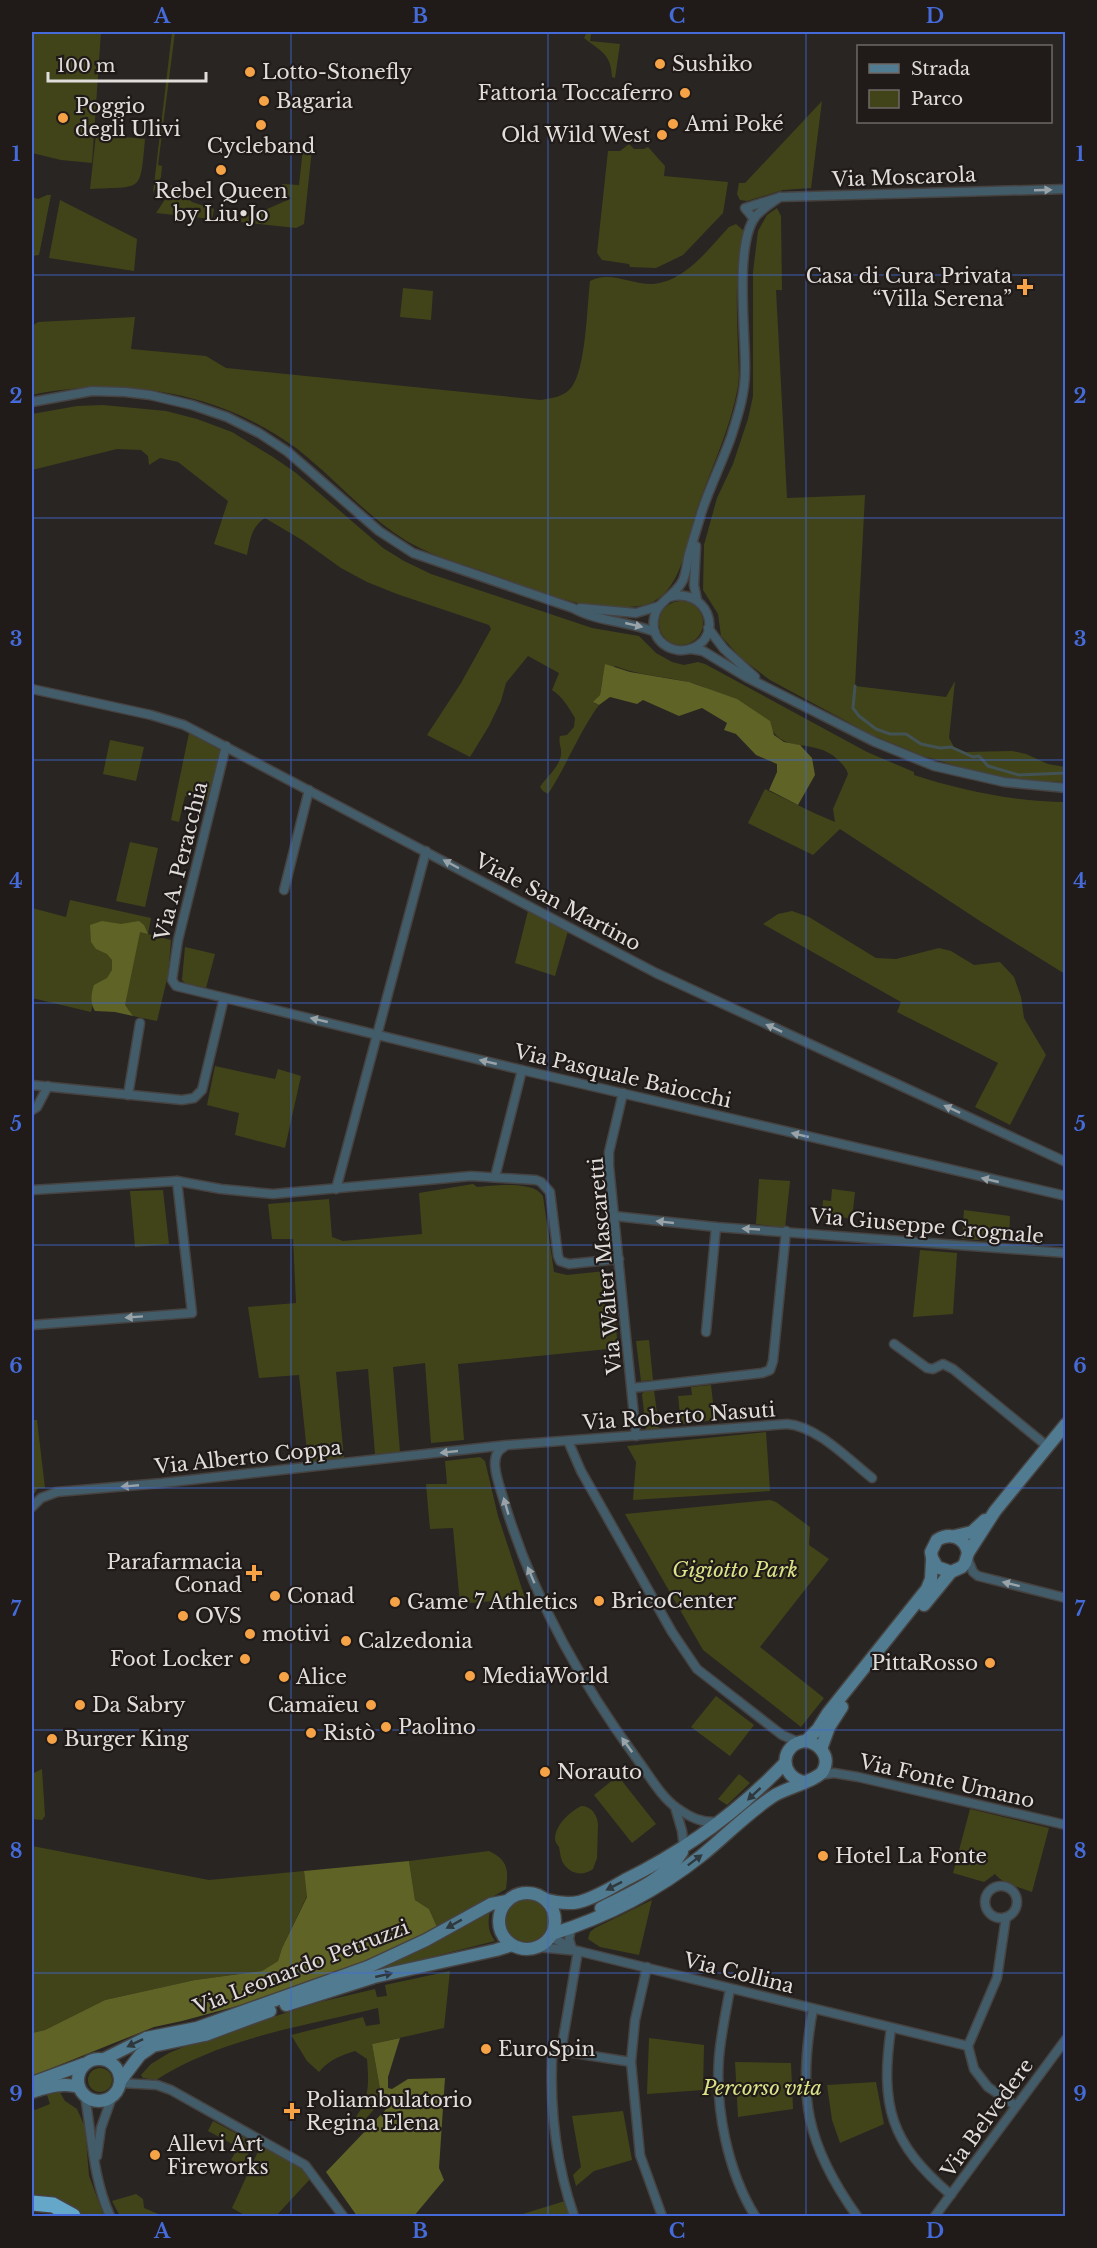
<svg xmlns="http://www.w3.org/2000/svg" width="1097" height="2248" font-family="'Libre Baskerville',serif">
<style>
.green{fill:#414419}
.forest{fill:#5f6325}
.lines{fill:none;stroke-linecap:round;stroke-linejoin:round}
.stream{stroke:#435255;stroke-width:3}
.street-casing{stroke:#464240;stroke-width:11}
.secondary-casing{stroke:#464240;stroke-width:15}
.highway-casing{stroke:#464240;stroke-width:18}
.street{stroke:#425c6a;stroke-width:8}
.secondary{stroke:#517b90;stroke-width:12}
.highway{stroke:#64a7c9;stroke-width:15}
.oneway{fill:#99a3a8}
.oneway2{fill:#2f383d}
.grid{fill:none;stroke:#446bd9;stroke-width:1.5;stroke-opacity:0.55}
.poi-dot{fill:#f5a346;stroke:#201b19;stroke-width:2}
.labels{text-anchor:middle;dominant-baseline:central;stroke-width:4.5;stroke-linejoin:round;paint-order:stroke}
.poi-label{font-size:20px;fill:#e0dddb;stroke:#201b19;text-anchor:start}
.street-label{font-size:20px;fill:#e0dddb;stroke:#201b19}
.park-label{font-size:20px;font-style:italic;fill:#dbe287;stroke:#201b19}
.neatline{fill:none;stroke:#446bd9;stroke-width:2}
.grid-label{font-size:20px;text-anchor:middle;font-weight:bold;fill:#446bd9}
</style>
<rect width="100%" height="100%" fill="#292523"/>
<g class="green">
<path d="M32,32h69l-9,131 -31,-3 -29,-7z"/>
<path d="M172,32h3l-17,133 4,1 -1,11 -8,16z"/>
<path d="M586,34h5l-1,7 30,3 -5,34 -3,-1c-1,-24 -12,-26 -28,-39z"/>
<path d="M822,101l-11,87 -28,2 -36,11 -7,-1 -3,-6 2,-11h6z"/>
<path d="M96,134l49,5c-5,55 -2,47 -55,50z"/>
<path d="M629,144l5,5h10l4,-2 17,19 -1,10 64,6 -5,31 -40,42 -27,13 -26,-1 -1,-3 -27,-4 -5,-7 11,-102h12z"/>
<path d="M303,148l9,1 -8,75 -8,4 -55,-6 1,-10 23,-2 27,-12 -11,-2 1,-12 17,1z"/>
<path d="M171,185l21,17 22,7 -2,10 -56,-6 12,-18z"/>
<path d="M47,195h4l-12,60 -7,1v-59l6,2z"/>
<path d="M60,200l77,39 -3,32 -85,-13z"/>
<path d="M777,208l4,8 1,74h-6l11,208 78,-3 -10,191 91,11 9,-16 -6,57 5,9 11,5 47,-1 14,3 22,10 17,3v15l-43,-2 -38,-6 -61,-18 -51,-21 -102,-55 -29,-22 -20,-22 -3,-22 -15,-24 1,-45 13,-47 16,-34 15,-45 5,-23v-124l5,-41 9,-16z"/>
<path d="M736,224l8,7c-10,38 -7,79 -6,118 0,12 2,25 0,37 -7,41 -25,78 -39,117 -9,24 -13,61 -28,82 -12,18 -26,22 -47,22v2c-12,-1 -24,-2 -36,-4 -30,-5 -70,-22 -100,-32 -25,-9 -53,-16 -76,-29 -44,-25 -77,-66 -116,-96 -76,-56 -174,-72 -264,-53v-69l6,-4 97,-5 -4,32 75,7 20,12 315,32c11,-2 22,-3 30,-12 15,-18 16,-82 19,-107 19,-11 42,4 63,3 33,-3 55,-35 76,-57z"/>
<path d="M403,288l30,3 -2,29 -31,-3z"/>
<path d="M103,405l63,6 31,8 35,13 41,25 23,16 87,75 21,13 27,13 161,54 47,8 17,17 16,9 12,3 14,-3 7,2 162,88 47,20v3c45,15 103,27 151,27v172l-82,-51 -143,-94 -27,26 -65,-32 17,-34 49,24 21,9 -2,-13 15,-35c-2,-7 -6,-10 -11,-15 -23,-22 -54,-4 -67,-33 -24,-14 -55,-38 -82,-44 -25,-6 -51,-7 -73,-16l-13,15 -2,14 -6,8 5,2c-20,27 -32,60 -51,89l-5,-3 -3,-4c6,-10 19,-19 21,-32 1,-7 -3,-12 -1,-19l7,-1 7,-8 1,-9c-6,-10 -13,-22 -23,-28l7,-17 -31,-17 -22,27 -5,18 -12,25 -19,31 -43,-22 34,-52 30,-54 -2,-4 -92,-31 -30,-12 -26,-14 -39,-28 -37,-22c-14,9 -15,22 -18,37l-33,-11 14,-43 -50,-39 -18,-4 -11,7 -1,-9 -7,-6 -24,-1 -85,21v-56l45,-8z"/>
<circle cx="681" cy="623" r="22"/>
<path d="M189,733l33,18 -13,51 -24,-6 -6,26 -8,-2z"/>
<path d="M110,740l34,7 -8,34 -33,-7z"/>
<path d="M130,842l28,6 -13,59 -29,-6z"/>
<path d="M70,900l81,18 -3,16 23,6 -3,35 -11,46 -24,-5 -5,-7 -35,-5 -2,8 -59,-14v-90l34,9z"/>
<path d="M528,911l40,20 -13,45 -40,-13z"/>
<path d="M792,911l17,6 67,41 20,1 43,-11 12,3 23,14 26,-3 14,15 7,20 3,21 22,37 -36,70 -35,-18 23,-44 -101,-51 4,-10 -138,-78 15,-10z"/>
<path d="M185,947l30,7 -9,34 -21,-5 -3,-3z"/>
<path d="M215,1066l60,13 3,-10 23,7 -16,72 -50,-13 4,-22 -32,-8z"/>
<path d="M759,1179l31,2 -5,47 -29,-4z"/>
<path d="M473,1184l4,3c16,-1 56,-7 66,9l11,76 13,3 38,-4 6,6 7,71 -160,16 6,76 -33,3 -6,-80 -32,4 7,85 -25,2 -7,-85 -32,3 8,86 -36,4 -9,-87 -40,3 -11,-71 48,-4 -3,-64h-21l-4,-35 61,-5 3,38 11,4 79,-7 -3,-41z"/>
<path d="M832,1189l23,3 -3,27 -22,-4 -1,4 -7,-2 1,-17 8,1z"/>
<path d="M163,1190l6,54 -34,3 -5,-56z"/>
<path d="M964,1210l46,6 -1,26 -47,-3z"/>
<path d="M920,1250l37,3 -4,61 -40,3z"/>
<path d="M649,1340l4,40 -12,1 -5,-40z"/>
<path d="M711,1385l4,35 -34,4 -3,-28 14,-1 -1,-8z"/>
<path d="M654,1390l5,39 -13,1 -4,-36 3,-3z"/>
<path d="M32,1420h5l8,68h-7l-6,9z"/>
<path d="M766,1432l4,59 -137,9 3,-38 -9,-16z"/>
<path d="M480,1457l5,4 13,55 27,82 -65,6 -7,-76 -23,1 -4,-45h21l-2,-23z"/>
<path d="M770,1500l6,2 34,25 -1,18 20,14 -69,88 64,51 -23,29 -98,-77 -78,-136z"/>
<path d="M716,1696l38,29 -24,31 -39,-29z"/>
<path d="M42,1769l3,47 -3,4 -10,-1v-45z"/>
<path d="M739,1774l11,9 -23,22 -9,-6z"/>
<path d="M618,1776l38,48 -24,19 -38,-48z"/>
<path d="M581,1806c10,0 16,8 17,18l-1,34 -4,11c-11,8 -24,5 -31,-8 -2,-5 -2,-10 -3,-14 -2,-3 -4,-5 -4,-9 1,-14 15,-26 26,-32z"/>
<path d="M970,1809l79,19 -17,64c-13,-5 -29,-8 -37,-18l-11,8 -31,-9z"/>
<path d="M32,1846l177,34 95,-9 3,25 -25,52 -4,13 -16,10 -67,9 -90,20 -60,30 -13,3z"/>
<path d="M489,1851c18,9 20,17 17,38l-68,40 -9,-20 -14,-9 -6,-39z"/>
<circle cx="527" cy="1920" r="22"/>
<path d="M652,1900l-13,55 -39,-8 -12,-8 2,-7 5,-4z"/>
<path d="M490,1909c-2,13 -3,21 5,32l-135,34z"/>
<path d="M450,1971l-6,57 -72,16 10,56 -26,30 -4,-8c18,-22 17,-37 15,-63l-12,-8c-15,5 -25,8 -36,21l-12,-11 -16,-26 72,-18 3,9 14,-2 -2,-16c-74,18 -157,30 -222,72l-13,-2 -2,-3 10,-11 18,-11 31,-13 120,-38 55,-13 2,8 10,-1 -2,-11z"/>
<path d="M649,2038l55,7 -1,45 -56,4z"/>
<path d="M735,2062l56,1 2,46 -55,8z"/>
<circle cx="100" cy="2080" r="12"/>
<path d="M876,2082l8,42 -44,19 -8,-23 -5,-35z"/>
<path d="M58,2089l7,12 12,8 8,18 4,49 15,40h-20l-29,-18 -23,-3v-89l3,4 15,-6 -4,-12z"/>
<path d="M623,2111l9,49 -38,11 -18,15 -3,-11 8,-8 -9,-51z"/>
<path d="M213,2121l41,22 -12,22 -11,-5 7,-13 -30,-16z"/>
<path d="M261,2145l42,21 8,12 -35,38h-30l-14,-8z"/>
<path d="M136,2194l7,5 1,9 19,8h-43l-8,-15z"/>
<path d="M565,2201l4,15h-53z"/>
</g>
<g class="forest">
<path d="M605,664l25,8 59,10 48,17 33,22 4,14 10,7 16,3 12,13 3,17 -17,30 -29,-15 8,-18v-8l-21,-9 -20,-21 -12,-4 3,-7 -25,-15 -23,8 -36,-16 -6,4 -27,-7 -11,8 -6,-3 7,-7z"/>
<path d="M102,921l19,3 18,-3 5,4 4,9 -8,-2 -15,73 8,11 -18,-4 -20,-1c-5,-8 -4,-17 -1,-26l13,-7 5,-8v-10l-5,-6 -11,-5 -5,-7 -1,-17z"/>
<path d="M409,1861l6,39 14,9 9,20 -67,31 -130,45 -59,16 -28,6 -122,49v-43l13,-3 60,-30 90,-20 67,-9 16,-10 4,-13 25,-51 -3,-26z"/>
<path d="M400,2038l-12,39v11l4,1 16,-10 37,-1 -6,90 5,12 -30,36h-57l-31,-44 67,-70 -11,-2 -10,-56z"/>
</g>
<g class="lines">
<path class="stream" d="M855,686l-2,22 6,8 17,13 14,5h16l15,10 19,4 11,-1 22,10 6,-1 9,10 31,9 47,-2"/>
<defs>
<g id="street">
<path d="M754,219l-9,-11 35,-11 286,-8"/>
<path d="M32,402l60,-11 33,1 25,3 42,10 35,12 32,16 29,19 91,79 34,22 160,55c25,14 55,13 82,24"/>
<path d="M696,546l-2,39 3,15"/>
<path d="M670,597c36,-10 55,37 23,51 -20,8 -43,-7 -39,-29 2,-18 22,-23 29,-39 3,-7 4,-15 5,-22 4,-15 9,-30 13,-44 8,-26 21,-51 30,-77 7,-22 14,-43 14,-66 1,-37 -11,-124 10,-154 7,-8 16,-14 25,-20"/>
<path d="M580,608l56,5 23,-7"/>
<path d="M708,628l16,21 31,28"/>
<path d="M691,649l12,2 45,27 127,64 59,24 70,16 62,6"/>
<path d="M32,689l119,26 33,10 472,248 410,189"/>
<path d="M226,746l-48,194 -6,40 4,6 346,84 544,126"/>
<path d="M284,890l25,-100"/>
<path d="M32,1085l150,15 12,-2 8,-8 22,-92"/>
<path d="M623,1093l-14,59v14l27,270"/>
<path d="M128,1095l12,-72"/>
<path d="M32,1110l5,-3 11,-21"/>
<path d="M495,1177l27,-107"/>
<path d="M177,1181l44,8 52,5 198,-18 65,4 5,2 9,10 8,64 2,5 9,3 50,-5"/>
<path d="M336,1189l90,-338"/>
<path d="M32,1190l145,-9 15,132 -160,12"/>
<path d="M614,1216l102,11 350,26"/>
<path d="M706,1332l10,-105"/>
<path d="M894,1344l33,24 6,1 10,-5 10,5 94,77"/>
<path d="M632,1388l130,-15 8,-3 3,-9 13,-130"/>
<path d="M568,1441l13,30 91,161 25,37 85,66 16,7"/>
<path d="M504,1447c-18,8 -4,39 0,54 28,94 75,179 133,258 12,16 24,38 40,49 14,10 25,15 42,14"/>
<path d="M32,1507l9,-9 16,-6 105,-9 345,-38 280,-21c30,2 62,36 85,54"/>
<path d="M967,1557l6,15 5,4 88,22"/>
<path d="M820,1775l14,-2 24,4 208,48"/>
<path d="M675,1807l7,24 2,17"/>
<circle cx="1001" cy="1902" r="16"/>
<path d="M1006,1917l-9,61 -29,68 6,23 14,18 28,19"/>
<path d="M571,1928l-2,11 3,10"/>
<path d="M551,1937l21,11"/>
<path d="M537,1947l41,4 390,95"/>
<path d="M647,1967l-12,53 -4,42 9,93 22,61"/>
<path d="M730,1989c-4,22 -9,45 -11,68 -4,52 9,115 36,159"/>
<path d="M813,2009c-16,86 -7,136 44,207"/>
<path d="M891,2028c-11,78 -1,115 60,167"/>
<path d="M561,2051l-6,1 -3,5c-2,55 4,107 22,159"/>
<path d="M561,2051l17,-100"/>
<path d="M561,2051l70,11"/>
<path d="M121,2083l36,2 14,5 134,75 38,51"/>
<path d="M85,2096c7,41 8,82 25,120"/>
<path d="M97,2156l4,-28 11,-31"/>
<path d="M935,2216l131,-177"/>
</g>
<g id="secondary">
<path d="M955,1536l17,-4 13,-12"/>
<path d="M968,1553c-3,-16 -18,-21 -31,-13l-6,12 1,6 5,9 14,5 11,-5 3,-4 3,-10 27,-42 71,-87"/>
<path d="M924,1605l27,-33"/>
<path d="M806,1741l12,-12 10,-16 99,-124 4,-10 1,-19"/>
<path d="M821,1749l8,-22 13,-20"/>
<circle cx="527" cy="1921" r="28"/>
<path d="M547,1900c11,3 22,4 32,2 16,-4 32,-14 46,-22 61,-30 113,-68 160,-117"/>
<path d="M601,1908c27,-14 65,-29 81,-56"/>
<path d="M552,1934c54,-17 105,-43 149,-78 25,-20 47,-44 74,-61 12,-7 43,-15 48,-24 8,-14 -3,-27 -17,-30 -26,2 -28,35 -2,41"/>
<path d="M286,2005l88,-28 122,-27 16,-5"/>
<circle cx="99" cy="2080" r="21"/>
<path d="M104,2059l42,-21 51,-10 171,-61 58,-27 65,-36 16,-3"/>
<path d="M121,2080l19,-25 13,-9 52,-11 65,-24"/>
<path d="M32,2083l52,-19"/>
<path d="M32,2092c16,-5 31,-10 47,-5"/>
</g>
<path id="highway" d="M32,2203l21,2 20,11"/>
</defs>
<use href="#street" class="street-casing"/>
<use href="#secondary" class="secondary-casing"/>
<use href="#highway" class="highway-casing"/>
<use href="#street" class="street"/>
<use href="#secondary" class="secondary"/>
<use href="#highway" class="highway"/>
</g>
<defs><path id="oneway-solid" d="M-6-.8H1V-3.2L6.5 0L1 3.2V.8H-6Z" transform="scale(1.5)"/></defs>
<g class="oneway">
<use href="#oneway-solid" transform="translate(1043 190) rotate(-2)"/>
<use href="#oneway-solid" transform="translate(634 625) rotate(13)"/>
<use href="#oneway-solid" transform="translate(451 864) rotate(-152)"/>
<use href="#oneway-solid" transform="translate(319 1020) rotate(-167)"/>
<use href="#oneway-solid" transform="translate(774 1028) rotate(-155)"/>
<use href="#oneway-solid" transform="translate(488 1062) rotate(-167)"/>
<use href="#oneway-solid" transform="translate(952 1109) rotate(-155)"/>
<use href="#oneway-solid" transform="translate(800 1135) rotate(-167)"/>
<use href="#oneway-solid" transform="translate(990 1180) rotate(-167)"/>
<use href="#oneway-solid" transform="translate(665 1222) rotate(-174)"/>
<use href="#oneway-solid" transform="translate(751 1229) rotate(-177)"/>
<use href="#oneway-solid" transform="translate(134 1317) rotate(176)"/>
<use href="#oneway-solid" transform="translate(449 1452) rotate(174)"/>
<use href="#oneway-solid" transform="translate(130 1486) rotate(175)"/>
<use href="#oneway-solid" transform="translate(506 1506) rotate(-106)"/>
<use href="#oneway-solid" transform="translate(531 1575) rotate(-113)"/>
<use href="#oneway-solid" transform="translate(1011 1584) rotate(-166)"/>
<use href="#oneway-solid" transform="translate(627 1745) rotate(-126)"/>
</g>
<g class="oneway2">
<use href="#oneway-solid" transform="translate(754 1794) rotate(137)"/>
<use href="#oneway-solid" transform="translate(695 1860) rotate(-37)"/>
<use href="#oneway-solid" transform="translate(614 1886) rotate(153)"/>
<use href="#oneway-solid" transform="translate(454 1924) rotate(151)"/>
<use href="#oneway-solid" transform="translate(384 1975) rotate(-13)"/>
<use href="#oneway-solid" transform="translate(135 2043) rotate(154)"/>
</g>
<path class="grid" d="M291,32v2184M548,32v2184M806,32v2184M32,275h1034M32,518h1034M32,760h1034M32,1003h1034M32,1245h1034M32,1488h1034M32,1730h1034M32,1973h1034"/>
<g class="poi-dot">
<circle cx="660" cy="64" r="6"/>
<circle cx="250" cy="72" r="6"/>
<circle cx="685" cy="93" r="6"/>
<circle cx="264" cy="101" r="6"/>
<circle cx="63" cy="118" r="6"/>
<circle cx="673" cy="124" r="6"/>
<circle cx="261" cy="125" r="6"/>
<circle cx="662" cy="135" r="6"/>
<circle cx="221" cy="170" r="6"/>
<path d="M1022 278h6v6h6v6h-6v6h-6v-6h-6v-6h6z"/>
<path d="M251 1564h6v6h6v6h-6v6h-6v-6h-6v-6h6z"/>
<circle cx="275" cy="1596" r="6"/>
<circle cx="599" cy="1601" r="6"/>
<circle cx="395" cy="1602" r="6"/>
<circle cx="183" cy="1616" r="6"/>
<circle cx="250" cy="1634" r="6"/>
<circle cx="346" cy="1641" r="6"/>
<circle cx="245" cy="1659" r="6"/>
<circle cx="990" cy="1663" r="6"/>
<circle cx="470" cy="1676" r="6"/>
<circle cx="284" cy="1677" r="6"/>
<circle cx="80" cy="1705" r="6"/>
<circle cx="371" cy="1705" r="6"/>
<circle cx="386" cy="1727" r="6"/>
<circle cx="311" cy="1733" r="6"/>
<circle cx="52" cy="1739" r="6"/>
<circle cx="545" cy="1772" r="6"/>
<circle cx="823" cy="1856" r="6"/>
<circle cx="486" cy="2049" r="6"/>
<path d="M289 2102h6v6h6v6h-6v6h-6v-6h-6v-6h6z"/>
<circle cx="155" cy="2155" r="6"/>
</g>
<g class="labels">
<g class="poi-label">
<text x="672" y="64">Sushiko</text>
<text x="262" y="72">Lotto-Stonefly</text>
<text x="673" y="93" text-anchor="end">Fattoria Toccaferro</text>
<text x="276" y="101">Bagaria</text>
<text x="75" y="106">Poggio<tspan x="75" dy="23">degli Ulivi</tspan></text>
<text x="685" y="124">Ami Poké</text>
<text x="650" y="135" text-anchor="end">Old Wild West</text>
<text x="261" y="146" text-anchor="middle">Cycleband</text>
<text x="221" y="191" text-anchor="middle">Rebel Queen<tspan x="221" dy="23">by Liu•Jo</tspan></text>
<text x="1012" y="276" text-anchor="end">Casa di Cura Privata<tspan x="1012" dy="23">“Villa Serena”</tspan></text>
<text x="242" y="1562" text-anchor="end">Parafarmacia<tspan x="242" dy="23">Conad</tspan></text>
<text x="287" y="1596">Conad</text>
<text x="611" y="1601">BricoCenter</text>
<text x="407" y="1602">Game 7 Athletics</text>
<text x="195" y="1616">OVS</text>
<text x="262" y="1634">motivi</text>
<text x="358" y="1641">Calzedonia</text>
<text x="233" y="1659" text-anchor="end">Foot Locker</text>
<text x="978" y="1663" text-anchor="end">PittaRosso</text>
<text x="482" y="1676">MediaWorld</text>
<text x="296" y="1677">Alice</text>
<text x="92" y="1705">Da Sabry</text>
<text x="359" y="1705" text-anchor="end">Camaïeu</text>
<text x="398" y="1727">Paolino</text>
<text x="323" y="1733">Ristò</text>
<text x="64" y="1739">Burger King</text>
<text x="557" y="1772">Norauto</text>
<text x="835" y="1856">Hotel La Fonte</text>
<text x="498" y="2049">EuroSpin</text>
<text x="306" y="2100">Poliambulatorio<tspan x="306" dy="23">Regina Elena</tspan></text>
<text x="167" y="2144">Allevi Art<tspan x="167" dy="23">Fireworks</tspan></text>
</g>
<g class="street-label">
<text transform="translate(904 177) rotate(-2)">Via Moscarola</text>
<text transform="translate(181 861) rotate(-76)">Via A. Peracchia</text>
<text transform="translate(558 902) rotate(28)">Viale San Martino</text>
<text transform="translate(623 1076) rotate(13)">Via Pasquale Baiocchi</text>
<text transform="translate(927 1226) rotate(5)">Via Giuseppe Crognale</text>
<text transform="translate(605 1266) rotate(-95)">Via Walter Mascaretti</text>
<text transform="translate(679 1416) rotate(-4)">Via Roberto Nasuti</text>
<text transform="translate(248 1457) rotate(-6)">Via Alberto Coppa</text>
<text transform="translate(947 1781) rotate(13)">Via Fonte Umano</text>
<text transform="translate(301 1967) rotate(-21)">Via Leonardo Petruzzi</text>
<text transform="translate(739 1973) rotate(14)">Via Collina</text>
<text transform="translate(987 2118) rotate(-54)">Via Belvedere</text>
</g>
<g class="park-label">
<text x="735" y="1570">Gigiotto Park</text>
<text x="762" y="2088">Percorso vita</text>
</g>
</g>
<rect width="1097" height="2248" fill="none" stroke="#201b19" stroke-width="66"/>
<rect x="857" y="45" width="195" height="78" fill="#201b19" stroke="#6d6967" stroke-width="1.5"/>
<rect x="869" y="64" width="30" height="9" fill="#517b90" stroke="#6d6967" stroke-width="1.5"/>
<text x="911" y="75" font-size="18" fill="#e0dddb">Strada</text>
<rect x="869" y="90" width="30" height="18" fill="#414419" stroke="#6d6967" stroke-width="1.5"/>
<text x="911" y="105" font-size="18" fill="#e0dddb">Parco</text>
<path d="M48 72v9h158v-9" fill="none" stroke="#e0dddb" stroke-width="3"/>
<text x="57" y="72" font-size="18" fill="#e0dddb" stroke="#201b19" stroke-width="4.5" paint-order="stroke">100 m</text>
<rect x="33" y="33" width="1031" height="2182" class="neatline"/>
<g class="grid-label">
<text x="162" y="23">A</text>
<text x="420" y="23">B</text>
<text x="677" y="23">C</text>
<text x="935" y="23">D</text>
<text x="16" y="161">1</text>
<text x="1080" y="161">1</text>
<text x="16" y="403">2</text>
<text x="1080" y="403">2</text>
<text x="16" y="646">3</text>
<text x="1080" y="646">3</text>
<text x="16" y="888">4</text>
<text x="1080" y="888">4</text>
<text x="16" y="1131">5</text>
<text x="1080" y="1131">5</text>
<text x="16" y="1373">6</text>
<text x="1080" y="1373">6</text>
<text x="16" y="1616">7</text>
<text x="1080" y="1616">7</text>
<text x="16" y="1858">8</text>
<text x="1080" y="1858">8</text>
<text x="16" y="2101">9</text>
<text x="1080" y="2101">9</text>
<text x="162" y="2238">A</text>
<text x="420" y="2238">B</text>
<text x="677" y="2238">C</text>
<text x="935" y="2238">D</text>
</g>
</svg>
